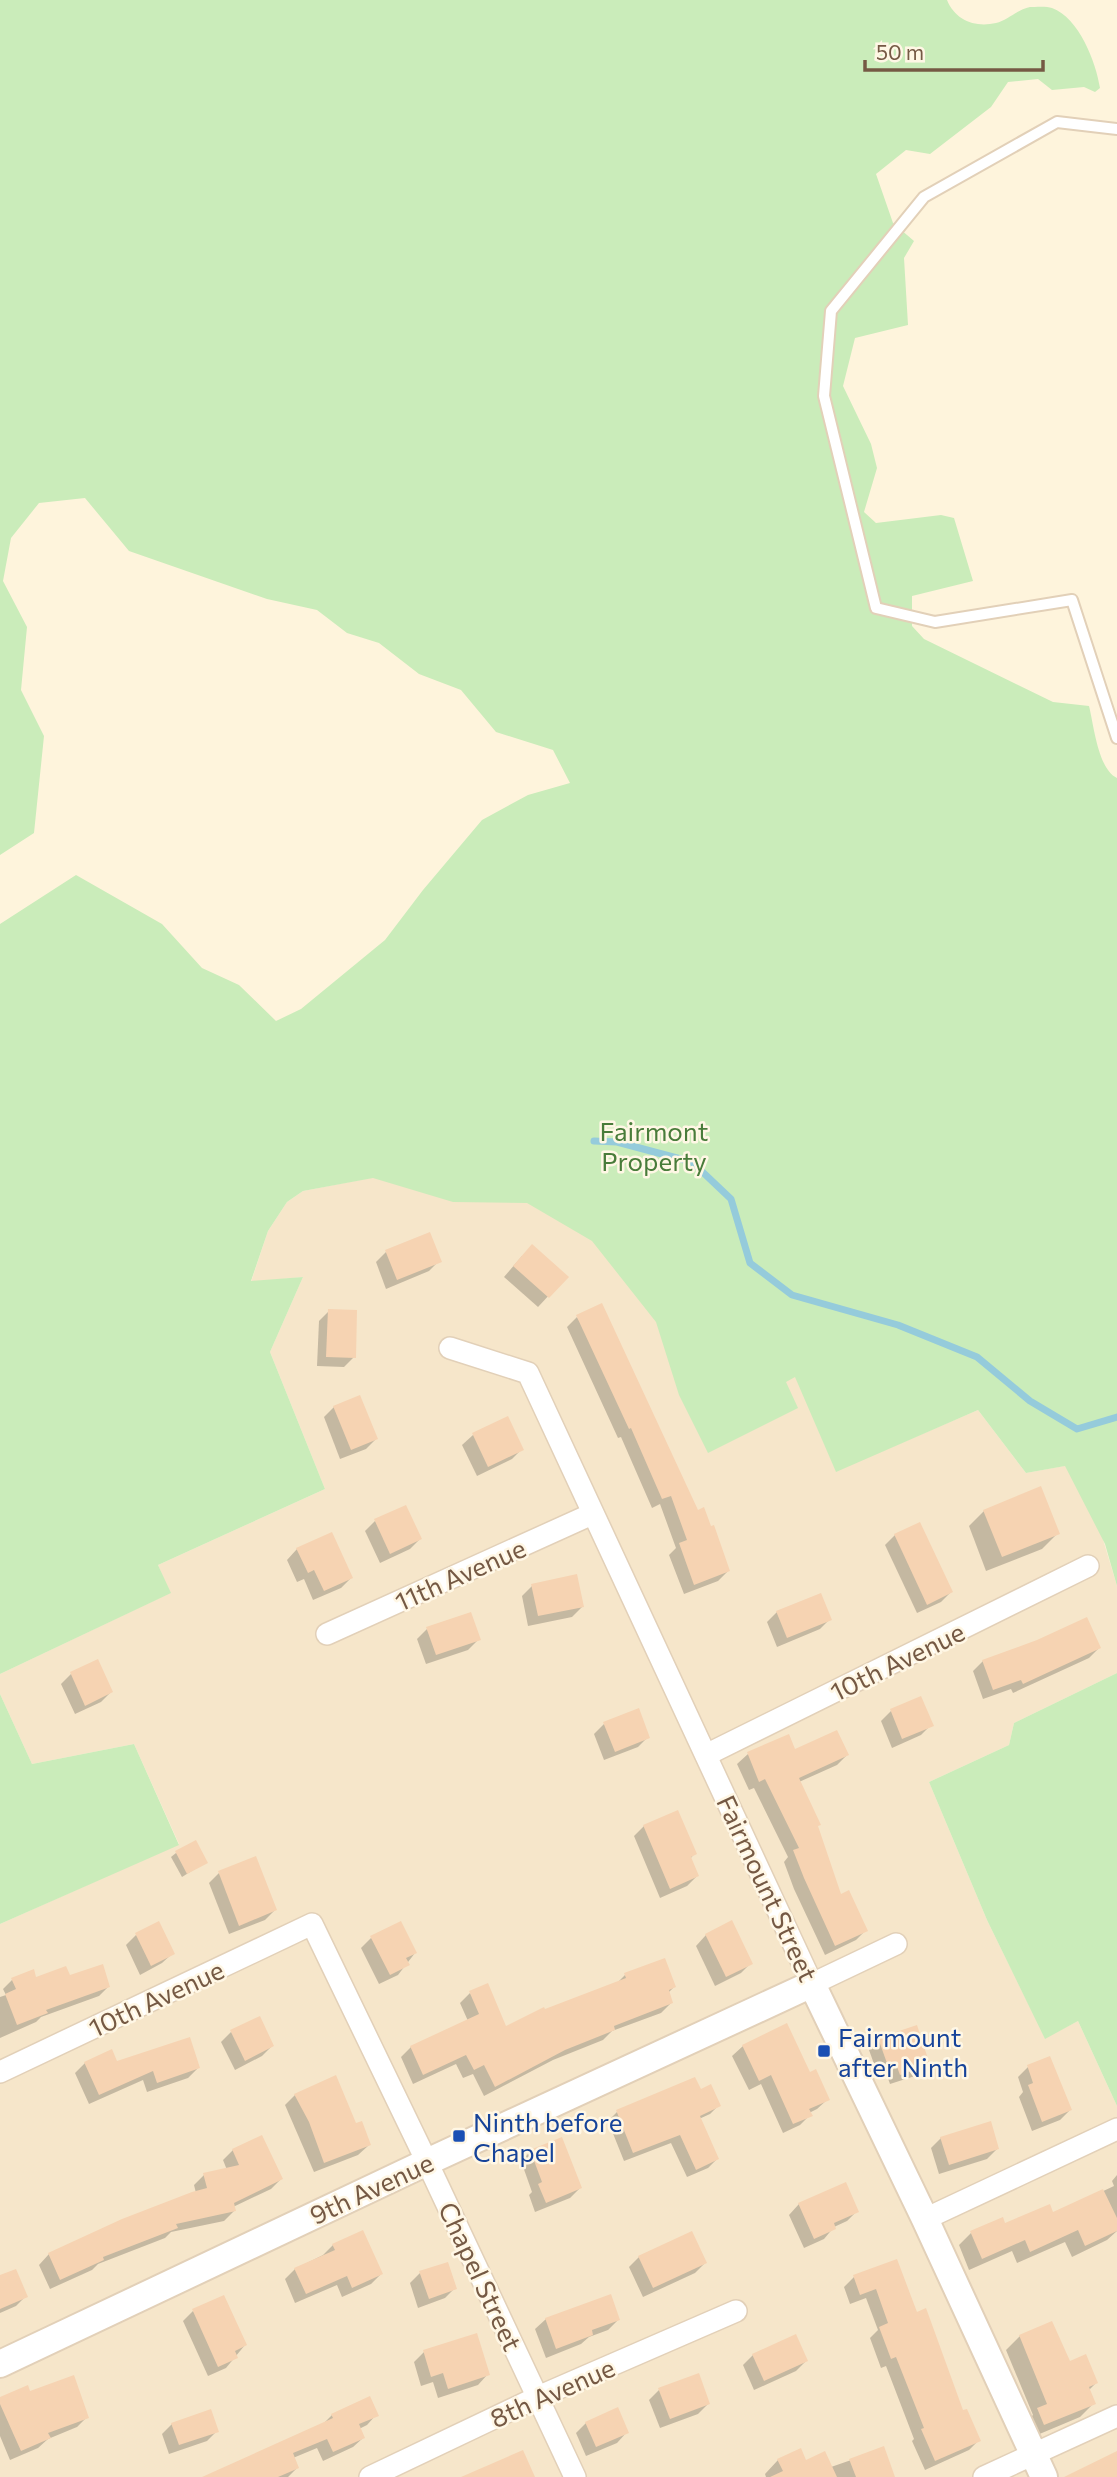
<svg xmlns="http://www.w3.org/2000/svg" width="1117" height="2477" font-family="Commissioner,sans-serif">
<style>
.residential{fill:#f6e6ca}
.green{fill:#caecba}
.shadow{fill:#0003}
.lines{fill:none;stroke-linecap:round;stroke-linejoin:round}
.stream{stroke:#95cbdb;stroke-width:7}
.building{fill:#f6d3b2}
.service-casing{stroke:#e2d0b8;stroke-width:14}
.minor-casing{stroke:#e2d0b8;stroke-width:24}
.tertiary-casing{stroke:#e2d0b8;stroke-width:30}
.service{stroke:#fff;stroke-width:10}
.minor{stroke:#fff;stroke-width:21}
.tertiary{stroke:#fff;stroke-width:26}
.transit-dot{fill:#1a4fb4;stroke:#fff7e5;stroke-width:2.5}
.labels{text-anchor:middle;dominant-baseline:central;stroke-width:5;stroke-linejoin:round;paint-order:stroke}
.park-label{font-size:26px;fill:#497c3a;stroke:#fff7e5}
.street-label{font-size:26px;fill:#755944;stroke:#fff7e5}
.transit-label{font-size:26px;fill:#164399;stroke:#fff7e5;text-anchor:start}
</style>
<rect width="100%" height="100%" fill="#fef4dc"/>
<path class="residential" d="M415,1176l185,41 195,158 41,96 142,-61 48,63 54,-10 37,123v87l-103,50 -5,22 -80,37 58,138 58,118 33,-17 39,85v371h-1117v-553l179,-80 -45,-100 -102,20 -32,-70v-20l170,-81 -12,-28 167,-76 -55,-137 33,-75 -52,5 17,-51 19,-29 16,-11 67,-13z"/>
<g class="green">
<path d="M0,0h947c8,20 28,28 49,23 12,-3 22,-14 34,-16 5,0 17,-1 22,1 27,10 44,54 48,80l-5,4 -11,-5 -32,3 -14,-11 -30,3 -17,25 -61,47 -24,-4 -30,24 17,49 21,18 -10,17 4,67 -53,13 -12,48 28,58 6,24 -13,44 12,11 65,-8 13,3 19,63 -61,15v30l12,13 129,63 36,4c5,20 9,63 28,72v808l-12,-42 -40,-78 -39,7 -48,-63 -142,62 -41,-95 -9,5 12,26 -90,45 -29,-58 -23,-73 -64,-81 -65,-38 -74,-1 -80,-24 -70,13 -16,11 -19,29 -17,50 52,-4 -33,75 55,137 -167,76 13,28 -171,81v-750l76,-49 86,49 40,44 37,17 37,36 25,-12 84,-69 38,-50 59,-70 46,-25 42,-12 -17,-33 -57,-18 -35,-42 -42,-16 -40,-31 -32,-10 -30,-23 -50,-11 -138,-48 -44,-53 -46,5 -28,35 -8,43 24,46 -6,63 23,46 -10,97 -34,22z"/>
<path d="M1117,1673v433l-39,-85 -33,18 -58,-119 -58,-138 80,-37 5,-22z"/>
<path d="M0,1694l32,70 102,-20 45,101 -179,79z"/>
</g>
<g class="shadow">
<path d="M386,1252l53,9 -10,10 -43,18 -10,-27z"/>
<path d="M522,1256l44,21 -28,30 -34,-30z"/>
<path d="M329,1311l25,46 -10,10 -27,-1 2,-45z"/>
<path d="M577,1317l120,195 31,59 -10,10 -34,13 -15,-39 7,-7 -16,-44 -8,4 -31,-71 -3,1 -51,-111z"/>
<path d="M334,1407l42,32 -10,10 -26,10 -16,-42z"/>
<path d="M507,1418l15,31 -10,10 -35,17 -15,-31 11,-10z"/>
<path d="M984,1511l74,22 -16,16 -56,22 -17,-45z"/>
<path d="M375,1521l45,18 -10,10 -30,14 -15,-32z"/>
<path d="M919,1524l32,68 -10,10 -24,11 -32,-68 10,-10z"/>
<path d="M297,1549l54,29 -10,10 -28,12 -9,-21 -7,3 -10,-22z"/>
<path d="M532,1586l50,21 -10,10 -44,9 -6,-30z"/>
<path d="M777,1612l53,7 -10,10 -43,18 -10,-25z"/>
<path d="M427,1629l52,10 -11,11 -42,14 -9,-25z"/>
<path d="M1099,1648l-10,10 -76,35 -2,-4 -28,10 -10,-28 10,-10z"/>
<path d="M97,1662l14,30 -10,10 -26,12 -14,-30 10,-10z"/>
<path d="M920,1698l11,27 -10,10 -29,13 -11,-27 10,-10z"/>
<path d="M604,1724l44,13 -10,10 -34,13 -10,-26z"/>
<path d="M788,1736l7,16 52,3 -10,10 -38,17 41,114 26,34 -10,10 -31,15 -31,-66 -10,-27 4,-5 -34,-69 -5,2 -12,-26 11,-10z"/>
<path d="M644,1826l51,27 -5,6 7,17 -10,10 -27,12 -26,-62z"/>
<path d="M176,1853l30,9 -24,15 -11,-20z"/>
<path d="M219,1873l56,37 -10,10 -36,14 -20,-51z"/>
<path d="M136,1935l37,18 -11,10 -22,12 -14,-30z"/>
<path d="M706,1935l45,28 -10,10 -26,13 -19,-40z"/>
<path d="M371,1938l44,15 -17,22 -19,9 -18,-36z"/>
<path d="M625,1975l49,12 -6,6 3,10 -10,10 -49,18 -9,9 -50,20 -69,36 -11,-22 -10,4 -7,-14 -43,20 -12,-27 10,-10 57,-26 -8,-18 10,-10 35,35 111,-44z"/>
<path d="M35,1979l73,8 -9,9 -58,21 -5,5 -36,16v-41l6,-2 -3,-6 9,-9z"/>
<path d="M786,2026l23,48 19,25 -11,10 -8,4 1,2 -10,10 -17,8 -22,-49 -12,6 -17,-34 11,-10z"/>
<path d="M231,2032l41,14 -10,10 -27,14 -14,-28z"/>
<path d="M879,2040l49,24 -10,11 -28,9 -4,-11 -8,2 -9,-25z"/>
<path d="M85,2063l31,1 82,4 -10,10 -41,14 -4,-12 -54,24 -14,-31z"/>
<path d="M1028,2067l42,43 -10,10 -28,11 -13,-34 4,-5 -5,-15z"/>
<path d="M700,2091l19,14 -9,9 -11,5 18,40 -9,9 -21,9 -16,-34 -47,18 -16,-40 9,-9z"/>
<path d="M295,2095l74,50 -11,10 -44,17 -29,-67z"/>
<path d="M941,2138l56,11 -10,10 -48,15 -8,-26z"/>
<path d="M233,2150l48,29 -10,10 -38,18 1,4 -10,10 -53,11 -6,6 -67,26 -6,6 -42,19 -11,-24 10,-11 147,-61 -2,-8 10,-10 23,-5 -4,-10z"/>
<path d="M531,2151l49,37 -10,10 -35,14 -6,-17 3,-3 -11,-31z"/>
<path d="M1117,2175v56l-10,9 -35,17 -7,-15 -48,21 -5,-12 -43,19 -10,-25 12,-12 81,-18 62,-29 -2,-5z"/>
<path d="M799,2204l58,7 -10,10 -13,6 -10,12 -20,9 -15,-33z"/>
<path d="M333,2245l48,29 -10,10 -29,13 -5,-12 -42,18 -10,-24 10,-10 28,-14z"/>
<path d="M639,2257l66,6 -10,10 -52,24 -14,-30z"/>
<path d="M896,2261l20,53 46,99 17,27 -10,10 -44,20 -13,-29 2,-2 -28,-73 -5,2 -11,-30 8,-8 -12,-32 -16,6 -6,-17 10,-10z"/>
<path d="M420,2273l35,15 -10,10 -27,10 -8,-25z"/>
<path d="M0,2277l26,19 -10,10 -16,7z"/>
<path d="M193,2311l52,34 -19,23 -18,8 -25,-55z"/>
<path d="M546,2319l72,1 -10,10 -19,7 -8,7 -35,14 -11,-29z"/>
<path d="M1020,2336l49,28 27,19 -8,8 6,12 -14,14 -50,21 -6,-14 9,-9 -27,-65z"/>
<path d="M424,2352l64,22 -10,11 -40,13 -5,-16 -12,4 -7,-24z"/>
<path d="M753,2355l53,6 -10,10 -42,19 -11,-25z"/>
<path d="M659,2390l49,14 -10,10 -38,14 -11,-28z"/>
<path d="M29,2393l58,24 -10,10 -29,12 -10,9 -28,12 -10,-24v-37z"/>
<path d="M332,2415h44l-9,10 -8,4 4,9 -10,9 -30,14 -6,-13 -24,10 4,10 -9,9h-76l111,-53z"/>
<path d="M586,2423l41,9 -10,11 -31,13 -10,-23z"/>
<path d="M172,2424l45,7 -10,10 -38,13 -7,-20z"/>
<path d="M883,2449l10,28h-127l-1,-3 13,-14 53,7z"/>
</g>
<g class="lines">
<path class="stream" d="M594,1141l23,1 75,20 39,37 19,64 42,32 106,30 79,32 53,44 47,28 40,-12"/>
</g>
<g class="building">
<path d="M430,1232l12,30 -45,18 -12,-30z"/>
<path d="M532,1244l37,33 -20,21 -36,-32z"/>
<path d="M602,1303l96,207 6,-3 7,19 3,-1 16,46 -36,14 -15,-42 8,-3 -16,-44 -9,3 -31,-71 -2,1 -53,-114z"/>
<path d="M328,1309l29,1 -1,48 -30,-1z"/>
<path d="M360,1395l18,44 -27,11 -18,-44z"/>
<path d="M508,1416l16,34 -36,17 -16,-34z"/>
<path d="M1041,1486l19,48 -58,23 -19,-47z"/>
<path d="M406,1505l16,34 -32,15 -16,-35z"/>
<path d="M920,1522l33,70 -26,13 -33,-71z"/>
<path d="M332,1532l21,46 -29,13 -10,-21 -6,3 -12,-25z"/>
<path d="M577,1574l7,33 -46,9 -7,-32z"/>
<path d="M821,1593l11,27 -45,18 -11,-27z"/>
<path d="M471,1612l10,28 -45,15 -10,-28z"/>
<path d="M1087,1617l14,31 -78,36 -2,-4 -28,10 -11,-30 55,-20z"/>
<path d="M98,1659l15,33 -28,14 -15,-34z"/>
<path d="M921,1696l13,30 -32,13 -12,-30z"/>
<path d="M639,1708l11,30 -35,14 -12,-30z"/>
<path d="M837,1730l12,25 -50,23 22,47 -3,1 23,68 8,-4 19,41 -33,15 -31,-68 -11,-28 6,-2 -34,-69 -6,3 -12,-30 42,-18 6,15z"/>
<path d="M678,1810l19,44 -6,3 8,19 -29,13 -27,-64z"/>
<path d="M196,1840l12,23 -21,11 -12,-23z"/>
<path d="M256,1856l21,54 -38,16 -21,-55z"/>
<path d="M732,1920l21,44 -27,13 -21,-43z"/>
<path d="M159,1921l16,33 -24,12 -16,-33z"/>
<path d="M401,1921l16,32 -11,5 4,7 -20,10 -20,-39z"/>
<path d="M665,1958l11,29 -7,3 4,13 -59,23 1,4 -50,20 -70,37 -11,-22 -10,5 -8,-15 -43,20 -13,-29 69,-32 -10,-23 19,-8 18,43 38,-19 1,2 81,-31 -2,-5z"/>
<path d="M103,1964l7,23 -64,23 2,3 -31,12 -12,-31 11,-5 -5,-11 23,-9 2,8 30,-11 4,9z"/>
<path d="M260,2016l14,30 -29,15 -15,-31z"/>
<path d="M787,2023l23,49 6,-3 14,31 -21,9 4,7 -20,8 -22,-49 -12,6 -17,-36z"/>
<path d="M917,2025l13,40 -30,10 -4,-11 -8,2 -10,-28z"/>
<path d="M190,2037l10,31 -43,15 -4,-12 -54,24 -15,-33 28,-13 5,12z"/>
<path d="M1050,2056l22,54 -30,12 -14,-37 5,-2 -6,-18z"/>
<path d="M336,2075l20,48 6,-2 9,24 -47,18 -15,-41 -15,-28z"/>
<path d="M695,2077l6,12 10,-5 10,22 -21,10 19,43 -23,11 -16,-35 -47,18 -17,-43z"/>
<path d="M991,2121l8,28 -50,16 -9,-28z"/>
<path d="M262,2135l21,44 -49,24 2,8 -60,13 2,4 -75,29 1,3 -44,20 -12,-27 74,-34 70,-27 15,-4 -4,-15 36,-8 -7,-16z"/>
<path d="M562,2137l20,51 -36,15 -8,-19 4,-2 -12,-32z"/>
<path d="M846,2182l13,30 -25,11 2,6 -22,10 -16,-36z"/>
<path d="M1103,2189l14,29v13l-32,15 -7,-16 -48,22 -5,-12 -43,19 -12,-28 33,-14 2,6 45,-19 3,8z"/>
<path d="M363,2230l20,44 -31,14 -5,-12 -41,18 -12,-26 41,-18 -3,-6z"/>
<path d="M692,2231l15,32 -54,25 -15,-32z"/>
<path d="M897,2259l20,53 9,-4 37,102 4,-1 14,32 -46,20 -14,-32 3,-1 -28,-71 -5,2 -12,-32 9,-4 -12,-34 -16,6 -7,-20z"/>
<path d="M448,2262l9,27 -28,10 -10,-28z"/>
<path d="M16,2269l12,28 -28,12v-34z"/>
<path d="M611,2294l9,26 -28,10 1,5 -37,14 -11,-31z"/>
<path d="M224,2295l23,50 -12,6 3,7 -20,9 -26,-58z"/>
<path d="M1052,2321l18,40 16,-7 12,29 -9,4 7,17 -52,21 -7,-17 10,-4 -28,-69z"/>
<path d="M477,2333l13,42 -42,14 -5,-16 -12,4 -8,-27z"/>
<path d="M796,2334l12,27 -44,20 -12,-27z"/>
<path d="M699,2373l11,31 -40,15 -12,-31z"/>
<path d="M74,2375l15,43 -41,15 3,5 -30,13 -21,-47v-7l28,-12 2,6z"/>
<path d="M370,2396l9,20 -20,8 6,14 -32,14 -6,-13 -34,14 6,15 -21,9h-76l131,-59 -2,-4z"/>
<path d="M618,2407l11,26 -33,14 -11,-25z"/>
<path d="M211,2409l8,23 -40,13 -8,-22z"/>
<path d="M884,2446l11,31h-39l-7,-18z"/>
<path d="M801,2448l5,12 19,-9 12,26h-67l13,-6 -6,-12z"/>
<path d="M523,2450l12,27h-74z"/>
<path d="M1117,2451v26h-53z"/>
</g>
<g class="lines">
<defs>
<path id="service" d="M1117,129l-60,-7 -133,75 -93,114 -7,85 52,212 59,14 137,-22 45,138"/>
<g id="minor">
<path d="M450,1348l78,25 284,611 84,-40"/>
<path d="M327,1634l265,-120"/>
<path d="M706,1755l382,-189"/>
<path d="M0,2072l312,-148 115,238 148,315"/>
<path d="M925,2219l192,-90"/>
<path d="M370,2477l168,-80 198,-86"/>
<path d="M984,2477l133,-61"/>
</g>
<path id="tertiary" d="M0,2364l427,-202 385,-178 113,235 119,258"/>
</defs>
<use href="#service" class="service-casing"/>
<use href="#minor" class="minor-casing"/>
<use href="#tertiary" class="tertiary-casing"/>
<use href="#service" class="service"/>
<use href="#minor" class="minor"/>
<use href="#tertiary" class="tertiary"/>
</g>
<g class="transit-dot">
<rect x="817" y="2044" width="14" height="14" rx="3.5"/>
<rect x="452" y="2129" width="14" height="14" rx="3.5"/>
</g>
<g class="labels">
<g class="park-label">
<text x="654" y="1130">Fairmont<tspan x="654" dy="30">Property</tspan></text>
</g>
<g class="street-label">
<text transform="translate(460 1574) rotate(-24)">11th Avenue</text>
<text transform="translate(897 1661) rotate(-26)">10th Avenue</text>
<text transform="translate(768 1888) rotate(65)">Fairmount Street</text>
<text transform="translate(156 1998) rotate(-25)">10th Avenue</text>
<text transform="translate(371 2188) rotate(-25)">9th Avenue</text>
<text transform="translate(481 2276) rotate(65)">Chapel Street</text>
<text transform="translate(552 2392) rotate(-24)">8th Avenue</text>
</g>
<g class="transit-label">
<text x="838" y="2036">Fairmount<tspan x="838" dy="30">after Ninth</tspan></text>
<text x="473" y="2121">Ninth before<tspan x="473" dy="30">Chapel</tspan></text>
</g>
</g>
<path d="M865 60v10h178v-10" fill="none" stroke="#755944" stroke-width="3.5"/>
<text x="876" y="60" font-size="21" fill="#755944" stroke="#fff7e5" stroke-width="5" paint-order="stroke">50 m</text>
</svg>
